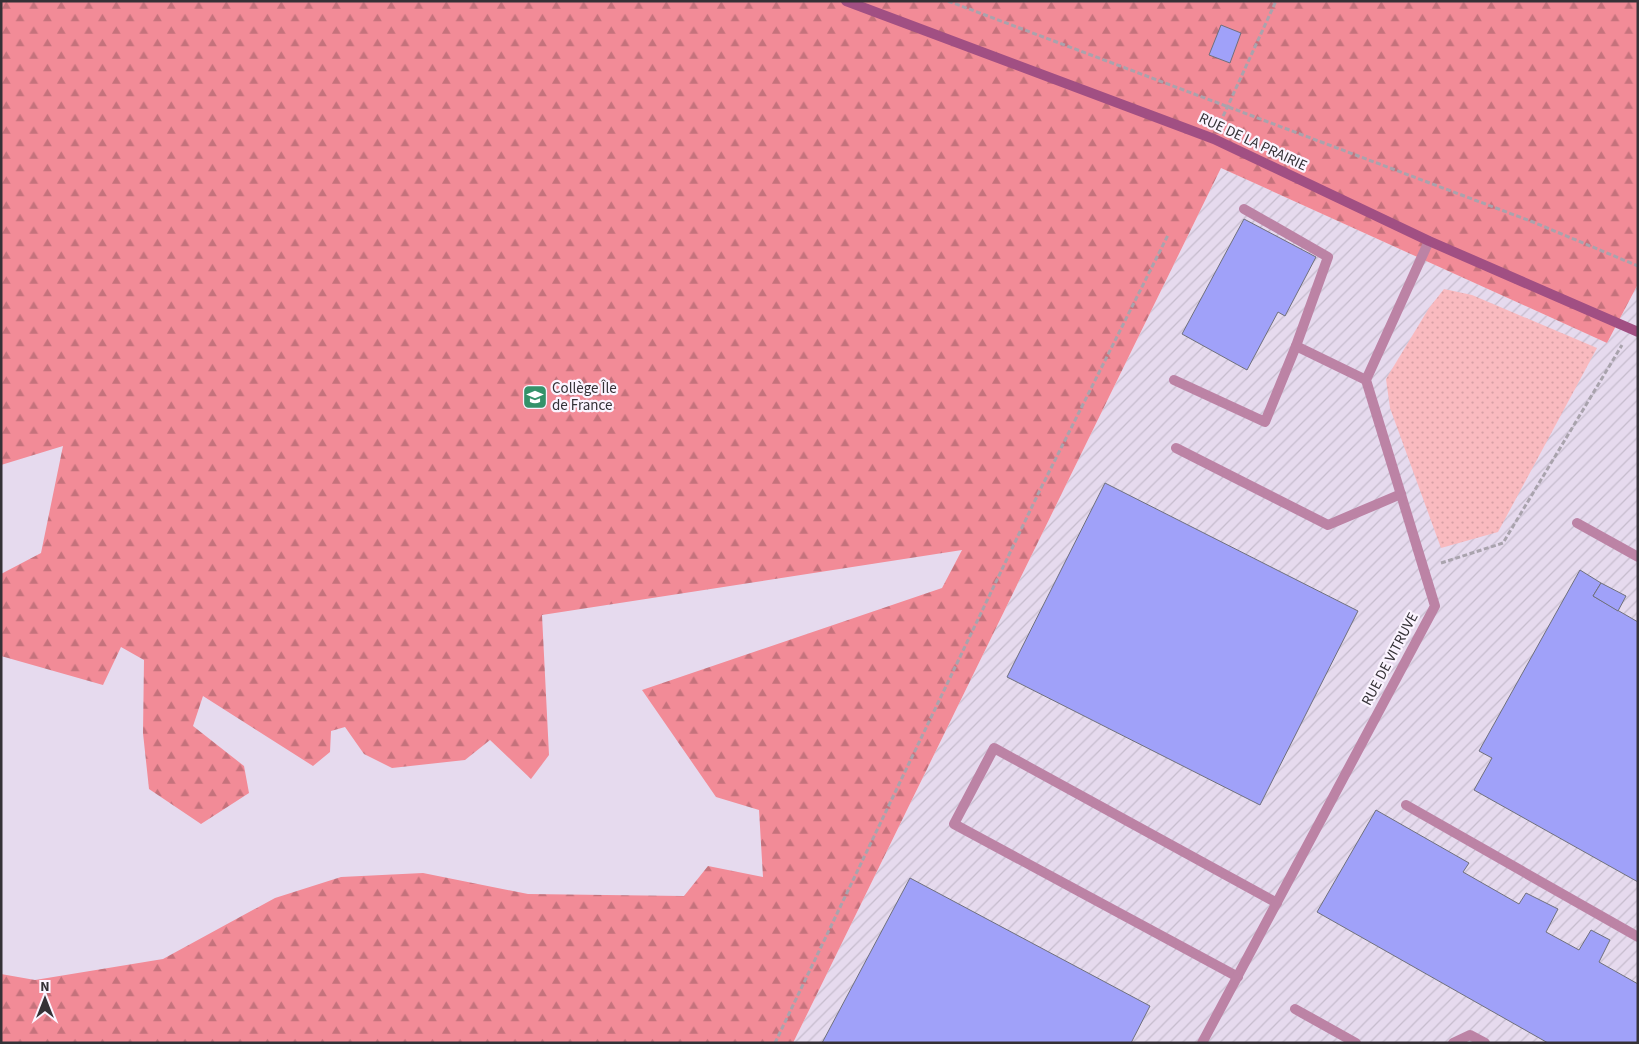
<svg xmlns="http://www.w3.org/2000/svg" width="1639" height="1044" font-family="'Source Sans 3',sans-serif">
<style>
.built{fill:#e6daee}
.industrial{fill:url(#industrial-furrows)}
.grass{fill:url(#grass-dots)}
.forest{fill:url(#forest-firs)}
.building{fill:#a0a1f9;stroke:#6f707c}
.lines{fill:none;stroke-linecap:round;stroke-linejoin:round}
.path{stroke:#a9a3ad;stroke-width:3;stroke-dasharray:5 2.5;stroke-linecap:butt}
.lane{stroke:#bc83a5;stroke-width:10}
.secondary{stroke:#a14f83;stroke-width:10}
.labels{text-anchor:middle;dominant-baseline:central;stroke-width:4.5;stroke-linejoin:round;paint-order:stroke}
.street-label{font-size:15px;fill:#343136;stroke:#fbf4ff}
.poi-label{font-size:15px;fill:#343136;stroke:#fbf4ff;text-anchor:start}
</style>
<defs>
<pattern id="industrial-furrows" width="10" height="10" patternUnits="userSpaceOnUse" patternTransform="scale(1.25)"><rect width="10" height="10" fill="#e6daee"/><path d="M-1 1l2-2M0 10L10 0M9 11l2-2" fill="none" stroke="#c6bccd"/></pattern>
<pattern id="grass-dots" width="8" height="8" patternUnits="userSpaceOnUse" patternTransform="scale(1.25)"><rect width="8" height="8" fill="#f9babf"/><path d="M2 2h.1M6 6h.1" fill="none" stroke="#d6a0a5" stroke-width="1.8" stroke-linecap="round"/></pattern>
<pattern id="forest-firs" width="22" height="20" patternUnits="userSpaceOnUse" patternTransform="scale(1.25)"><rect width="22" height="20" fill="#f28b97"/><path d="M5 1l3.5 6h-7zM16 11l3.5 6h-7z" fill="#c5727c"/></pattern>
</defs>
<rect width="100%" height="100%" fill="#eee6f3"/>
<path class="built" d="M1,1l1183,145 -424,897h-759z"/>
<path class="industrial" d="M1221,168l386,175 31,-59v759h-845z"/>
<path class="grass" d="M1444,289l28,6 125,53 -99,184 -57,16 -51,-140 -4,-29 43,-71z"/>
<path class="forest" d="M1,1h1637v283l-31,59 -386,-175 -428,875h-792v-69l34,6 128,-21 112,-61 66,-21 82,-4 105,21 156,2 24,-30 55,11 -4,-67 -43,-13 -74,-107 300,-102 20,-38 -420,65 7,140 -18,24 -41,-39 -25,20 -73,8 -28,-14 -19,-27 -14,4 -1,21 -17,14 -110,-70 -10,30 51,40 5,27 -48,31 -52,-35 -6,-56 1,-73 -23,-13 -18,38 -102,-29v-82l40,-21 22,-107 -62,19z"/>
<g class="building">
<path d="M1221,25l20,8 -11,30 -21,-8z"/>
<path d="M1244,219l72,38 -31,59 -7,-4 -31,58 -65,-36z"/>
<path d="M1105,483l253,128 -98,194 -253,-128z"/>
<path d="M1580,570l21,13 -8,13 45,26v260l-164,-92 18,-32 -13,-7z"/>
<path d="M1601,583l25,13 -8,15 -25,-15z"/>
<path d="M1376,810l93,53 -6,9 56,32 7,-11 32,16 -12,23 33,18 12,-20 19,10 -11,22 39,22v59h-90l-231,-131z"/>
<path d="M910,878l240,128 -19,37h-309z"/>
</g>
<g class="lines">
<g class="path">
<path d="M948,1l585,221 105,44"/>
<path d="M1220,123l56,-122"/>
<path d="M1441,563l62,-20 119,-198"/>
<path d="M775,1043l265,-553 128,-255"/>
</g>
<g class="lane">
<path d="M1296,346l70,34"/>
<path d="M1174,380l91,42 31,-76 32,-89 -84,-48"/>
<path d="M1176,448l152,77 73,-31"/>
<path d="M1577,523l61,34"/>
<path d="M1406,805l232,132"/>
<path d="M1238,977l-284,-153 40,-76 283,155"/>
<path d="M1295,1009l61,34"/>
<path d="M1202,1043l233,-437 -69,-226 63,-139"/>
<path d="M1453,1043l17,-8 15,8"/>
</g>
<path class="secondary" d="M846,1l368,138 215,102 209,91"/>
</g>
<defs>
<symbol id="school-square" viewBox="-11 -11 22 22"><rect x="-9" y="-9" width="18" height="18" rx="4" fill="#34926a" stroke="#fbf4ff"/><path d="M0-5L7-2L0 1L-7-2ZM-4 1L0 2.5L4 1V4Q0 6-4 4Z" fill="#fff"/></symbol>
</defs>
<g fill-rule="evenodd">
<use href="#school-square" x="521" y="383" width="28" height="28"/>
</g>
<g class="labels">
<g class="street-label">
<text transform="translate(1253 142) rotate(25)">RUE DE LA PRAIRIE</text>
<text transform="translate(1390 659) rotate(-62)">RUE DE VITRUVE</text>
</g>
<g class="poi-label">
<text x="552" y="388">Collège Île<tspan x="552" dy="17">de France</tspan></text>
</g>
</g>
<rect width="1639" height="1044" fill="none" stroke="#343136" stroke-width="5"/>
<g transform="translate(45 999)" stroke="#fbf4ff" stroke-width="4" paint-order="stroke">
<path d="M0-4L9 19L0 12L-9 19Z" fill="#343136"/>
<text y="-8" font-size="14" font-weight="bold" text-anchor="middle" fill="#343136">N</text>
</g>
</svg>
